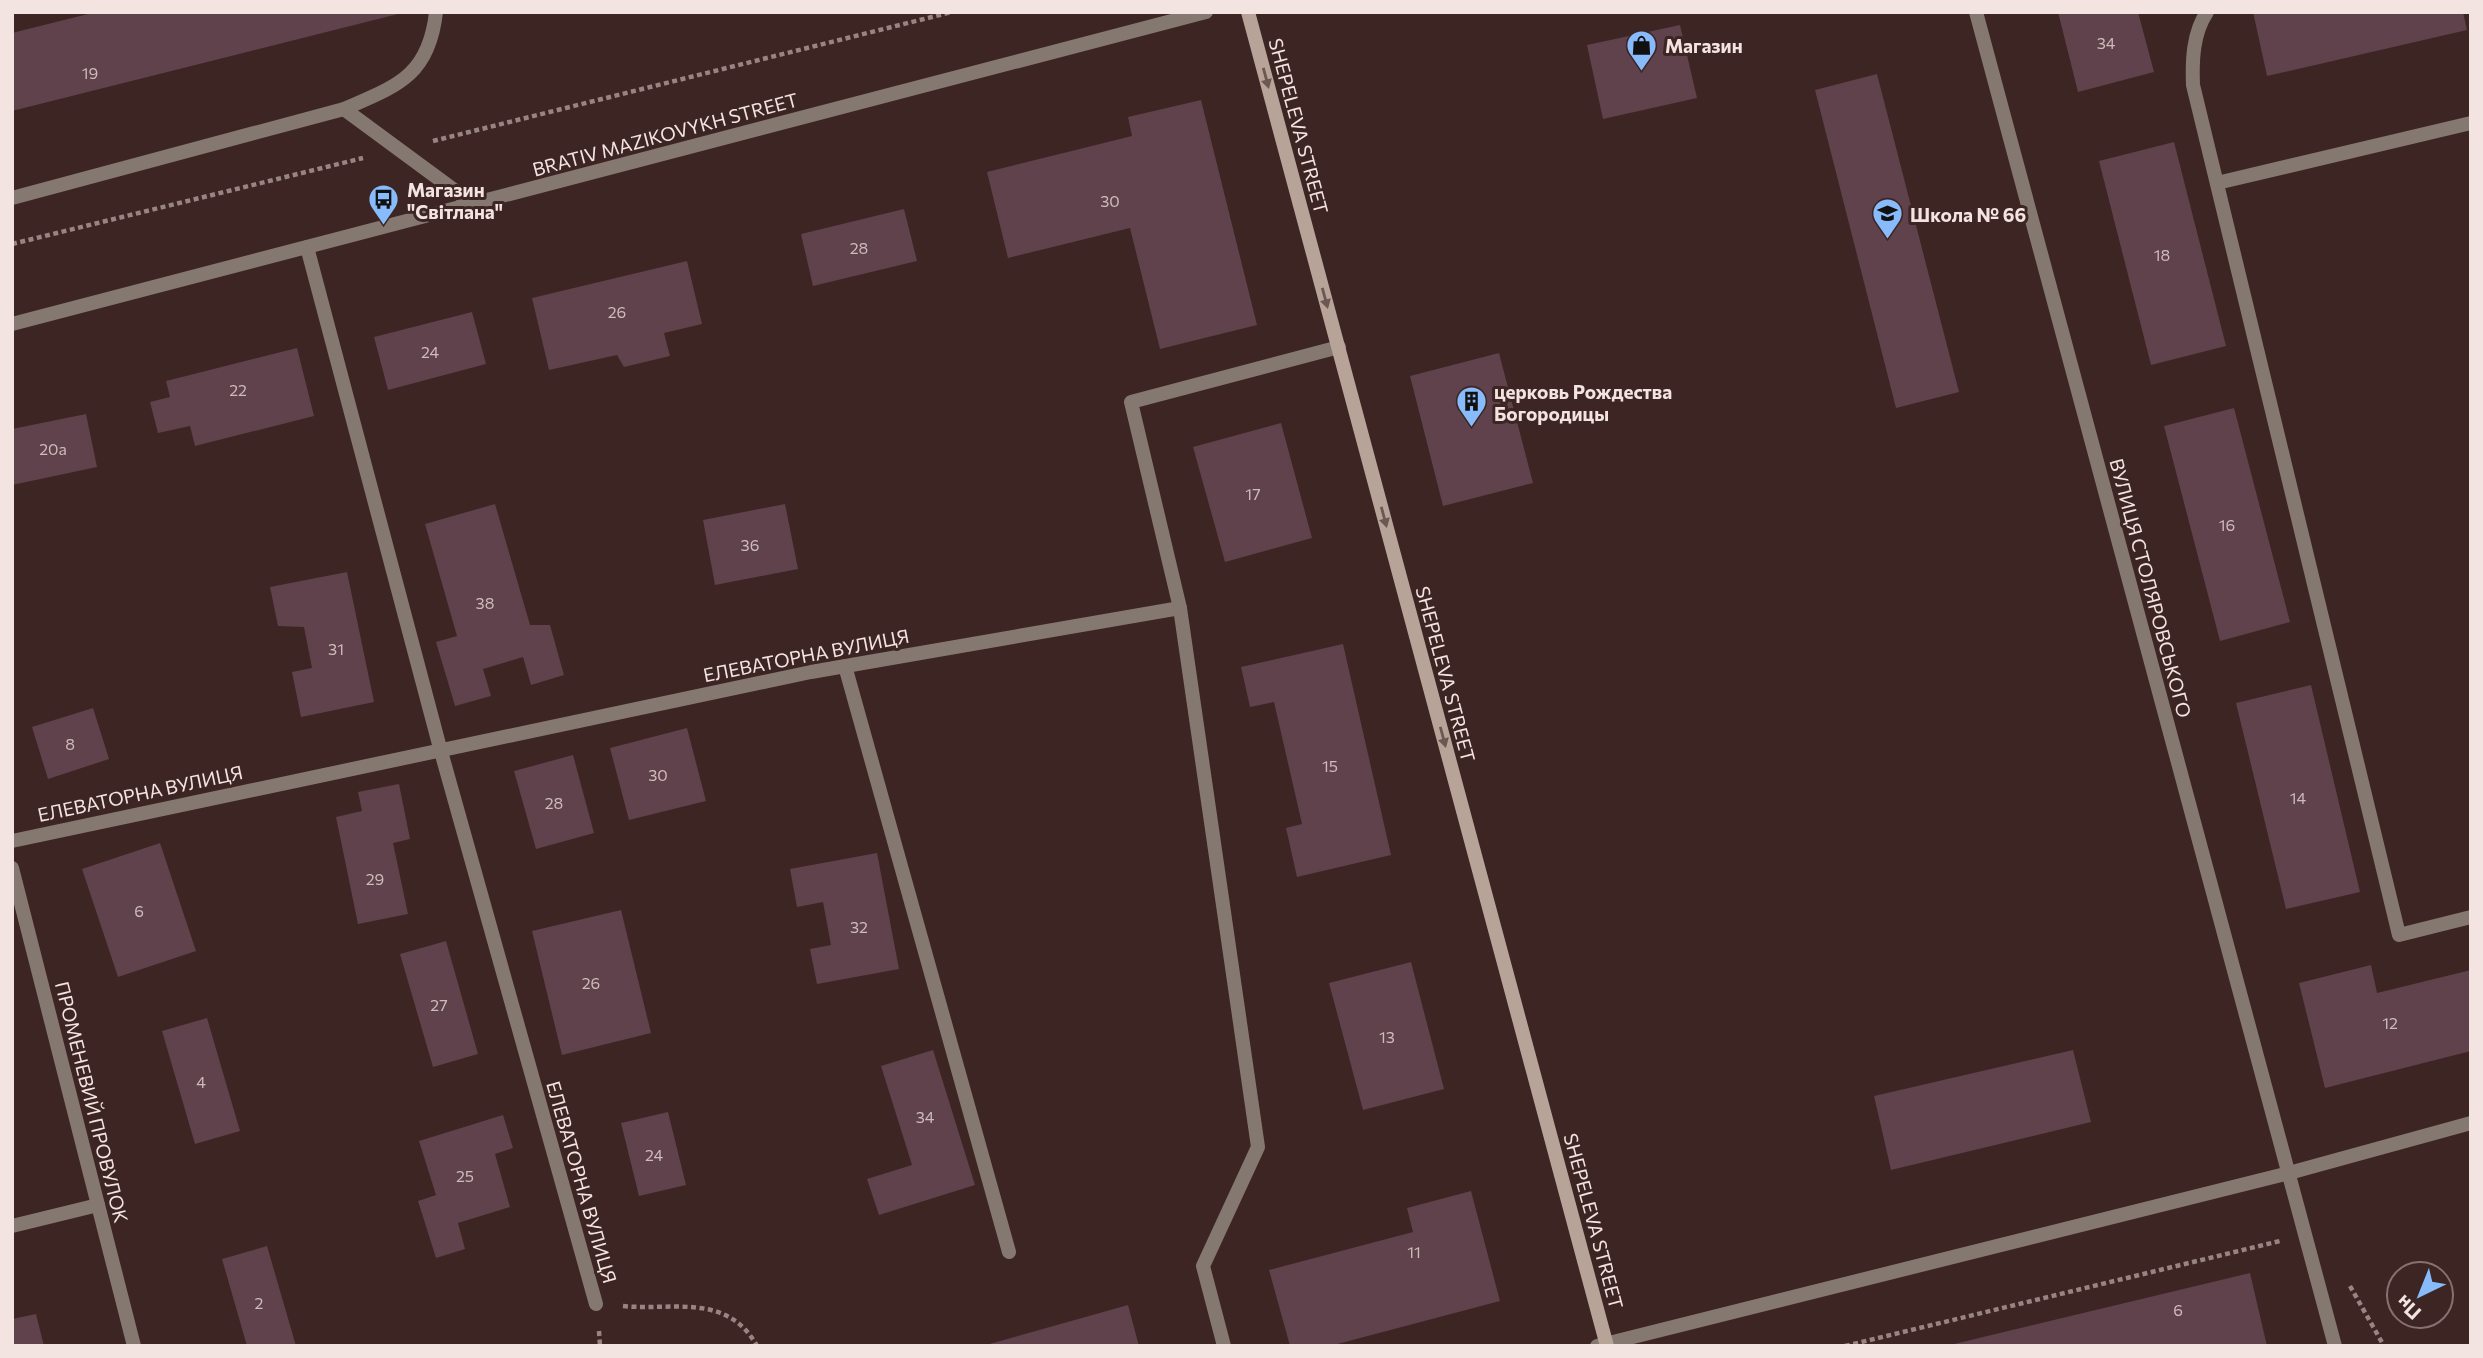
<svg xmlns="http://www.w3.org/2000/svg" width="2483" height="1358" font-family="Commissioner,sans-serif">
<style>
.building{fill:#5f424b}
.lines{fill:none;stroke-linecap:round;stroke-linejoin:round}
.path{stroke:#988482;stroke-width:4.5;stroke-dasharray:5 3.5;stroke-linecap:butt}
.lane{stroke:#857871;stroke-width:14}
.street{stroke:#857871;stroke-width:14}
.secondary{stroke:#b8a398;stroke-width:14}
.oneway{fill:#6e5752}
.labels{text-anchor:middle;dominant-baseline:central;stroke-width:6;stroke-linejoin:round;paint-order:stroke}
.number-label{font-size:16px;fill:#cebbbc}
.poi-label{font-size:19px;font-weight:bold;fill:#f3e3e1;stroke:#3c2523;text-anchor:start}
.street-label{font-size:19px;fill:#f3e3e1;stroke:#3c2523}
</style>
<rect width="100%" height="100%" fill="#3c2523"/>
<g class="building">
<path d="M96,12h306v1l-390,98v-78z"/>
<path d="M2058,12h80l16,60 -76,20z"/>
<path d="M2253,12h210l4,18 -200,46z"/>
<path d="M1680,25l17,73 -94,21 -16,-74z"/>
<path d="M1877,74l82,318 -63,16 -81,-318z"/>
<path d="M1201,100l56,225 -97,24 -30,-121 -122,30 -21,-86 145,-36 -4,-19z"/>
<path d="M2174,142l52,204 -75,19 -52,-204z"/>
<path d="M904,209l13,52 -104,25 -12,-52z"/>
<path d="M687,261l15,63 -38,9 6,23 -46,11 -7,-12 -68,15 -17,-72z"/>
<path d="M472,312l14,52 -98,26 -14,-53z"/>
<path d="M297,348l17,68 -119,30 -5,-20 -32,7 -8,-31 20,-5 -4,-16z"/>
<path d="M1499,353l34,130 -90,23 -33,-130z"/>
<path d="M2234,408l56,214 -70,19 -56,-215z"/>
<path d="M86,414l11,53 -85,18v-56z"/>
<path d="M1281,423l31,115 -87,24 -32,-115z"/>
<path d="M495,504l35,121h20l14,50 -33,10 -8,-28 -40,12 8,27 -36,10 -19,-64 21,-6 -32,-112z"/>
<path d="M785,504l13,65 -83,16 -12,-65z"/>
<path d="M347,572l27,130 -73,15 -9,-45 20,-4 -8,-41 -26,-1 -8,-39z"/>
<path d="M1343,644l48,211 -94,22 -11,-49 16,-4 -28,-122 -24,5 -9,-40z"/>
<path d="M2311,685l49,207 -74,17 -50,-206z"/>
<path d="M93,708l16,51 -61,20 -16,-52z"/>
<path d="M687,728l19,73 -77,19 -19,-72z"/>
<path d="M573,755l21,78 -58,16 -22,-78z"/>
<path d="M399,784l11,55 -17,4 15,71 -50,10 -22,-107 26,-6 -4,-19z"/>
<path d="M160,843l36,108 -78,26 -36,-108z"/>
<path d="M877,853l22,116 -82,15 -7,-35 21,-4 -8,-43 -26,5 -7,-38z"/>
<path d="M621,910l30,123 -89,22 -30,-124z"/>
<path d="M446,941l32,113 -45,13 -33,-113z"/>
<path d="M1411,962l33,127 -81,21 -34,-127z"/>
<path d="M2371,965l6,28 94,-23v81l-146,37 -26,-105z"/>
<path d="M207,1018l33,113 -45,13 -33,-113z"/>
<path d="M933,1050l42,135 -96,30 -12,-36 45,-14 -31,-99z"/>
<path d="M2073,1050l18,72 -200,48 -17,-74z"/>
<path d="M668,1112l18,73 -47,11 -18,-73z"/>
<path d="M503,1115l10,33 -18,6 15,53 -52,16 7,26 -29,9 -18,-57 18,-6 -17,-54z"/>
<path d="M1471,1191l29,110 -170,45h-40l-21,-76 144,-38 -6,-24z"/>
<path d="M267,1246l29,100h-49l-25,-87z"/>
<path d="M2250,1273l17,73h-316l-1,-1z"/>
<path d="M1128,1305l11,41h-153v-1z"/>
<path d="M36,1314l8,32h-32v-27z"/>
</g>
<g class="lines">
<g class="path">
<path d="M433,141l519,-129"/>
<path d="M12,244l351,-86"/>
<path d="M2350,1286l34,60"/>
<path d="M623,1306c49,5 104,-14 134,40"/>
<path d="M599,1331l1,15"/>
<path d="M1845,1346l435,-105"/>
</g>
<g class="lane">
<path d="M2207,12c-14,21 -15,48 -14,73l206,850 72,-18"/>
<path d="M344,109l129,95"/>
<path d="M2217,183l254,-60"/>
<path d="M12,198l332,-89c53,-23 85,-33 92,-97"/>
<path d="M12,1226l86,-21"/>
</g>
<g class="street">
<path d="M1976,12l359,1334"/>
<path d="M307,247l133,501 156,556"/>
<path d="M12,324l1194,-312"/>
<path d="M845,666l164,586"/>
<path d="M12,841l799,-169 369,-64"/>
<path d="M12,868l122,478"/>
<path d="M1224,1346l-21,-80 55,-119 -78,-539 -49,-206 208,-55"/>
<path d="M1597,1346l692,-173 182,-50"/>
</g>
<path class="secondary" d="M1248,12l359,1334"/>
</g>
<defs><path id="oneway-solid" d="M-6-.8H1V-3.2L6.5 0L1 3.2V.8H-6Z" transform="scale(1.75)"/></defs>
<g class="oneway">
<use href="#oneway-solid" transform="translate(1266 78) rotate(75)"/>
<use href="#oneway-solid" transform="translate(1325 298) rotate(75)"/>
<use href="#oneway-solid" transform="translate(1384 517) rotate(75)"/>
<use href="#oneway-solid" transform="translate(1443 737) rotate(75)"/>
</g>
<defs>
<symbol id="shop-pin" viewBox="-11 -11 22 30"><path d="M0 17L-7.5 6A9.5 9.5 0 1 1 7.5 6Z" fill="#87bbfb" stroke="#3c2523"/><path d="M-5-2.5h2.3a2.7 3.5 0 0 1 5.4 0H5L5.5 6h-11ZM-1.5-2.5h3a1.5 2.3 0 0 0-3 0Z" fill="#111"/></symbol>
<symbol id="bus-pin" viewBox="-11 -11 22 30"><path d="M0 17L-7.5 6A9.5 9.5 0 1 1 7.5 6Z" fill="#87bbfb" stroke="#3c2523"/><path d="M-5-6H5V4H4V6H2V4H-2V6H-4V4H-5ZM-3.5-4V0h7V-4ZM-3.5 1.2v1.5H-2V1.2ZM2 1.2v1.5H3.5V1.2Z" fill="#111"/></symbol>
<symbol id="school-pin" viewBox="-11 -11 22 30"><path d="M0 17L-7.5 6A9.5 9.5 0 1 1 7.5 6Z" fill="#87bbfb" stroke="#3c2523"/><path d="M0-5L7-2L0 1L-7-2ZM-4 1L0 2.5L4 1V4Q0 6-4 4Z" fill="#111"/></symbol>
<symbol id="building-pin" viewBox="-11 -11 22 30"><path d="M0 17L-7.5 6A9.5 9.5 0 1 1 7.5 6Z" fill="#87bbfb" stroke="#3c2523"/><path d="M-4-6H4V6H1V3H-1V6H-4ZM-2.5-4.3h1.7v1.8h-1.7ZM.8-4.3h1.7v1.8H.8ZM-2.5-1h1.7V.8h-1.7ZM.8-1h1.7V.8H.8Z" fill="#111"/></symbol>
</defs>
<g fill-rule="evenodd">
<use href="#shop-pin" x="1624" y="28" width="35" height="47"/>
<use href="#bus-pin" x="366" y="182" width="35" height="47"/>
<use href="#school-pin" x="1870" y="196" width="35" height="47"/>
<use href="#building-pin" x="1454" y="384" width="35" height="47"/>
</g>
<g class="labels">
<g class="number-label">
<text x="2106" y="42">34</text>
<text x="90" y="72">19</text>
<text x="1110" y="200">30</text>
<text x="859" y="247">28</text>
<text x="2162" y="254">18</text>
<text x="617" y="311">26</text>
<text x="430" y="351">24</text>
<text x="238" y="389">22</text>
<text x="53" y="448">20а</text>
<text x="1253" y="493">17</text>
<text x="2227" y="524">16</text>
<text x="750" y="544">36</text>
<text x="485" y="602">38</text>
<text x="336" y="648">31</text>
<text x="70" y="743">8</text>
<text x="1330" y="765">15</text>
<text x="658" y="774">30</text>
<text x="2298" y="797">14</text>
<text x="554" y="802">28</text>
<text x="375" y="878">29</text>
<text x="139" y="910">6</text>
<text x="859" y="926">32</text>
<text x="591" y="982">26</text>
<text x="439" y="1004">27</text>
<text x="2390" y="1022">12</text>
<text x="1387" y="1036">13</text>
<text x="201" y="1081">4</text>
<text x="925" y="1116">34</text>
<text x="654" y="1154">24</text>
<text x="465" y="1175">25</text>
<text x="1414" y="1251">11</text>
<text x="259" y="1302">2</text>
<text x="2178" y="1309">6</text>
</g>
<g class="poi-label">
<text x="1665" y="45">Магазин</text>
<text x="407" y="189">Магазин<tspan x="407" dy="22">"Світлана"</tspan></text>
<text x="1910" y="214">Школа № 66</text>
<text x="1494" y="391">церковь Рождества<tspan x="1494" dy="22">Богородицы</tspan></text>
</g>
<g class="street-label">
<text transform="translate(1299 126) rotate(75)">SHEPELEVA STREET</text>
<text transform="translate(665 134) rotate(-15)">BRATIV MAZIKOVYKH STREET</text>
<text transform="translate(2151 588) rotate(75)">ВУЛИЦЯ СТОЛЯРОВСЬКОГО</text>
<text transform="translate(806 655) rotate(-11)">ЕЛЕВАТОРНА ВУЛИЦЯ</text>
<text transform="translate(1446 674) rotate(75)">SHEPELEVA STREET</text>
<text transform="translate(140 793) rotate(-12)">ЕЛЕВАТОРНА ВУЛИЦЯ</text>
<text transform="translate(92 1102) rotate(76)">ПРОМЕНЕВИЙ ПРОВУЛОК</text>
<text transform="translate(582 1182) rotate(74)">ЕЛЕВАТОРНА ВУЛИЦЯ</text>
<text transform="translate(1594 1221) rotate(75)">SHEPELEVA STREET</text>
</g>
</g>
<rect width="2483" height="1358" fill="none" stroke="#f3e3e1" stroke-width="28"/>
<g transform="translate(2420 1295) rotate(223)"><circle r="33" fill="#3c2523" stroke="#85716f" stroke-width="2"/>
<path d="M0-5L12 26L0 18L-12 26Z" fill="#87bbfb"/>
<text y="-10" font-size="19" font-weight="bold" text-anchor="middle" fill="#f3e3e1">Пн</text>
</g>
</svg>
